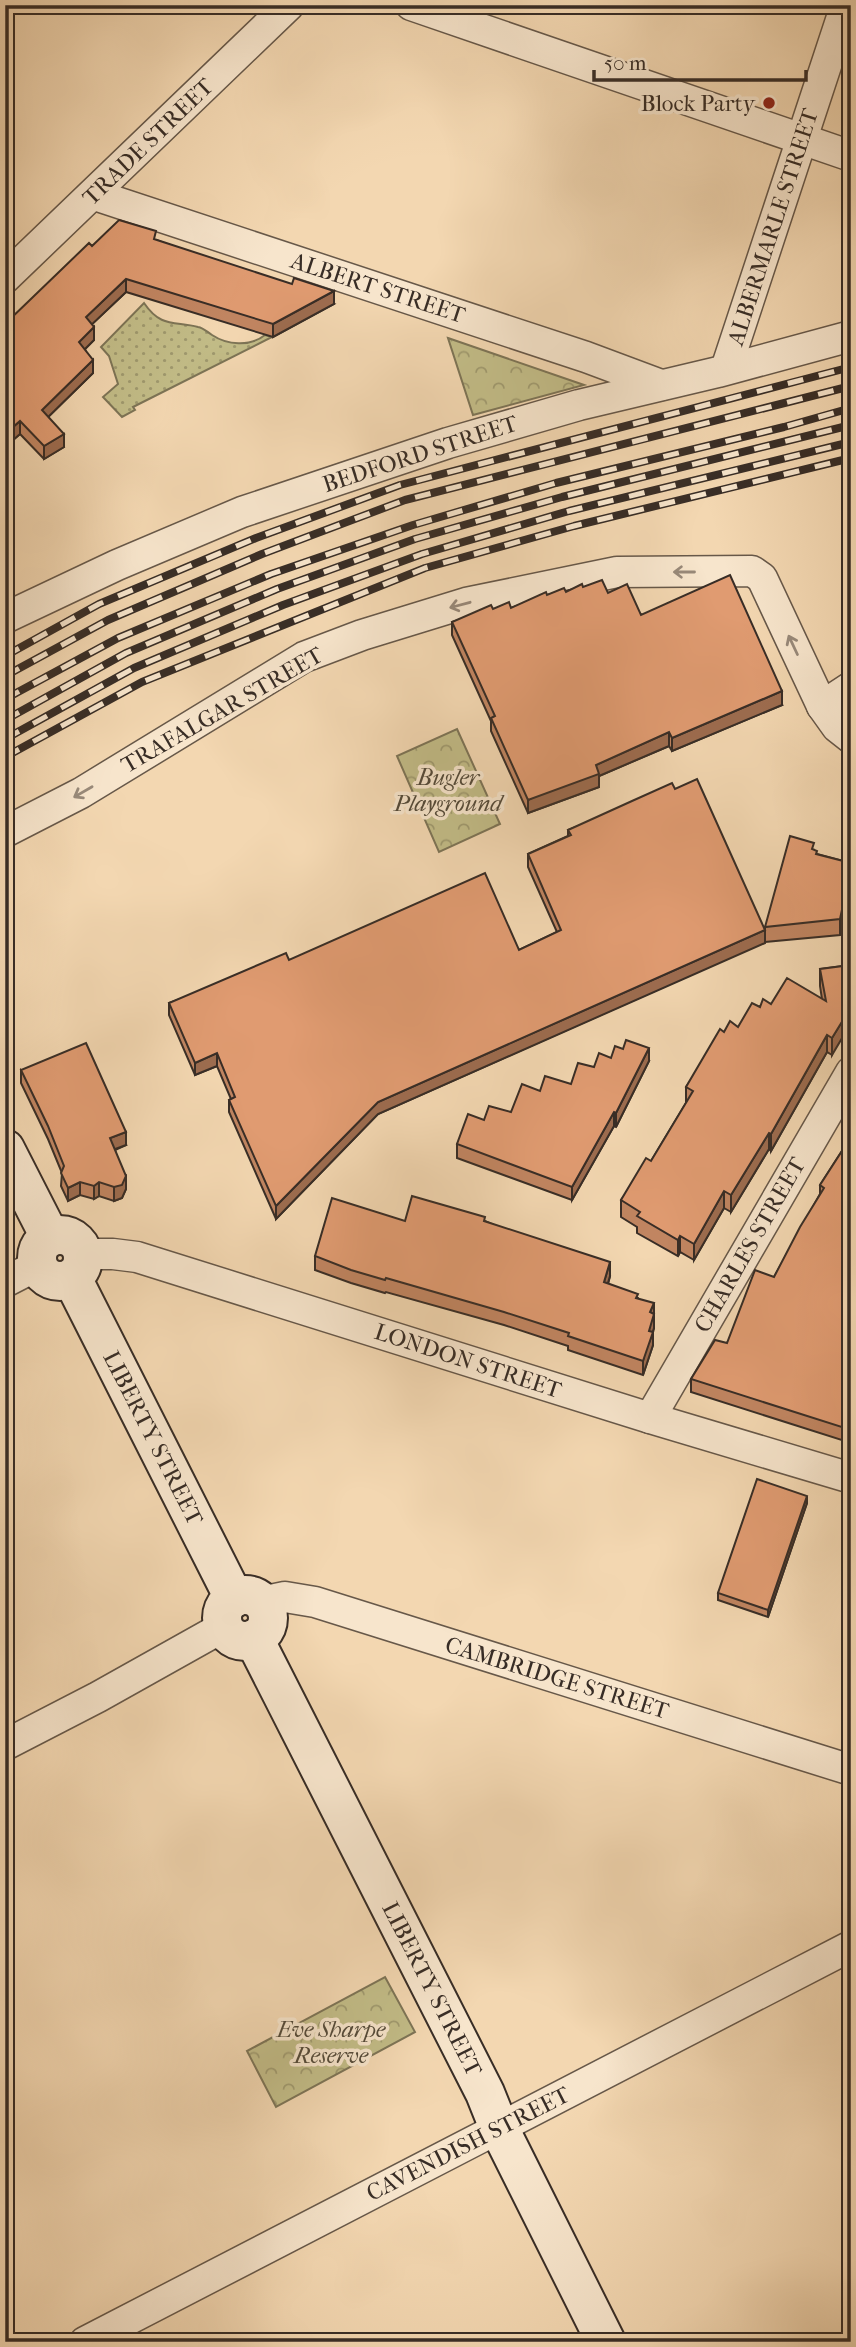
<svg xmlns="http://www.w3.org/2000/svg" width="856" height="2347" font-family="'IM FELL French Canon',serif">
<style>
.park{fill:url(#park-crowns);stroke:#7d7456;stroke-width:2}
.garden{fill:url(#garden-dots);stroke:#7d7456;stroke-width:2}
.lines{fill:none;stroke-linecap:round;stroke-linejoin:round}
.street-casing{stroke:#675849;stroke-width:33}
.secondary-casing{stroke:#382d26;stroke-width:42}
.street{stroke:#f7e5cc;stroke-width:30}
.secondary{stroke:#f7e5cc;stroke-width:38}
.rail-casing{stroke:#382d26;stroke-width:8}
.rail{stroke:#f7e5cc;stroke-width:5;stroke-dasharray:16;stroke-linecap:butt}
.wall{fill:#c18561;stroke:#382d26;stroke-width:2}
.shaded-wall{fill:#9d6c4f;stroke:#382d26;stroke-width:2}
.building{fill:#e09b71;stroke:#382d26;stroke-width:2}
.oneway{stroke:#988979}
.poi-dot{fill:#8f2418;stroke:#f7e5cc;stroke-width:2.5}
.labels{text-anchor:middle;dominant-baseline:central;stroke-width:7;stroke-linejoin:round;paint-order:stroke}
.poi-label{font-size:23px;fill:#382d26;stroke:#f7e5cc;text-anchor:end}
.street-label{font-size:23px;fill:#382d26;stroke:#f7e5cc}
.park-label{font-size:23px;font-style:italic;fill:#544a39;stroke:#f7e5cc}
</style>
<defs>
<pattern id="park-crowns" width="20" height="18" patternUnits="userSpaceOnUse" patternTransform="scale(1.75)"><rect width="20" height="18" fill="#c2bc87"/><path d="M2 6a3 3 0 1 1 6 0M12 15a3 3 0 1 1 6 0" fill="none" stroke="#9f996e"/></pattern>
<pattern id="garden-dots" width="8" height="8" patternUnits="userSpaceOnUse" patternTransform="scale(1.75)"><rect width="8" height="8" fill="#c2bc87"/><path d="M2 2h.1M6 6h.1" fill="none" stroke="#9f996e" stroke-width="1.8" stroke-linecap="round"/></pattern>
</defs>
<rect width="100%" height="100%" fill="#f3d7b1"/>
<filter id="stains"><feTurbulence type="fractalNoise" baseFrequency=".00286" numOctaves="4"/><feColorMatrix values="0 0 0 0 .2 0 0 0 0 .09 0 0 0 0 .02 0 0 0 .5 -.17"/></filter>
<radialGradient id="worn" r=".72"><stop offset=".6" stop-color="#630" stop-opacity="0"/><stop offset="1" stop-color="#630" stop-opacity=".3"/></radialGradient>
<g class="park">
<path d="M448,338l136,47 -111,30z"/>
<path d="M457,729l43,95 -61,28 -42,-96z"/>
<path d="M385,1977l30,55 -139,75 -29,-56z"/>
</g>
<path class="garden" d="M144,303c17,25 30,18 54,24 6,1 9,5 14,8 15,10 38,12 53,0l7,2 -139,70 2,3 -13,7 -19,-20 15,-13 -9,-28 -8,-9z"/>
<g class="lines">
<defs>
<g id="street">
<path d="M411,5l440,151"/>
<path d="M95,195l491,162 75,28"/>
<path d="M5,278l284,-273"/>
<path d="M726,369l120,-364"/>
<path d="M5,618l112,-53 125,-53 206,-69 131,-38 139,-33 133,-36"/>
<path d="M822,706l29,-19"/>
<path d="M5,832l76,-39 223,-136 58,-22 104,-32 151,-31 135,-1 10,7 60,128 15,21 14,11"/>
<path d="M83,1254h30l24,3 513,161 201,60"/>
<path d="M5,1282l33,-17"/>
<path d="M650,1418l201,-346"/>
<path d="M261,1602l24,-5 30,5 536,168"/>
<path d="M5,1745l93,-48 125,-70"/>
<path d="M85,2342l766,-396"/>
</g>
<g id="secondary">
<path d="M5,1149l45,88"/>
<circle cx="60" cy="1258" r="23"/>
<path d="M72,1278l162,320"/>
<circle cx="245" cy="1618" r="23"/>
<path d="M254,1639l231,454 14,35 107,214"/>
</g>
</defs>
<use href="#street" class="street-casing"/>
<use href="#secondary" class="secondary-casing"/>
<use href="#street" class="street"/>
<use href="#secondary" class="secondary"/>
<defs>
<g id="rail">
<path d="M5,656l94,-52 157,-66 144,-53 451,-118"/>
<path d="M5,676l103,-56 154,-66 143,-54 446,-114"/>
<path d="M5,699l113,-61 153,-64 142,-49 143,-42 228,-56 67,-19"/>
<path d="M5,720l121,-67 151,-64 138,-50 147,-42 289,-72"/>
<path d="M5,739l129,-71 149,-63 139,-51 147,-43 282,-69"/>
<path d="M5,757l137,-75 283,-114 149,-42 277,-68"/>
</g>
</defs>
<use href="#rail" class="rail-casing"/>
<use href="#rail" class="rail"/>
</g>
<g class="wall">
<path d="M156,240l178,64 -61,33 -147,-45 -34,32 2,16 -9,9 8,24 -45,44 16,30 -20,12 -24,-25 -15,13v-123l87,-78z"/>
<path d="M583,587l25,6 174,112 -110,46 -3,-5 -70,30v11l-71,26 -37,-82v-10l-39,-86v-13l41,-13 18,-1 36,-13z"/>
<path d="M675,789l90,141v-3l49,-77 3,4 34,9v51l-6,-2 -5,23 -75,7 -387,172 -102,105 -47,-107v-12l2,-1 -14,-33 -22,9 -26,-60v-12l120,-43 230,-10 38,-18 -29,-65v-13l40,-18v-6z"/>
<path d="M851,965l-19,90 -5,-3 -56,99 -2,-2 -38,63 -7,-4 -30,52 -14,-8 -2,4 -41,-23v-6l-16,-10v-17l30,-39 35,-58v-16l38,-55 14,-5 22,-20 11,-3 51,-5 -2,-13v-17z"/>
<path d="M611,1058l38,3 -33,66 -2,-1 -42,74 -115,-42v-14l27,-24 27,-8 29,-21 31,-7 23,-17z"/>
<path d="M21,1070l105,75 -11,5 11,39 -4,9 -8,3 -15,-5 -5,3 -14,-4 -12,6 -7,-15 1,-13 -14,-34 -27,-56z"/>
<path d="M851,1137v306l-160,-51v-13l36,-36 47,-66 46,-83v-9z"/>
<path d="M405,1221h80l125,55 -2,8 30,14 16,30 -1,4v13l-10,30 -75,-25v-4l-64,-21 -118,-33 -1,1 -34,-10 -36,-13v-14z"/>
<path d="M807,1503l-39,114 -50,-17v-7z"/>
</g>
<g class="shaded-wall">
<path d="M126,279v13l-40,38v-13z"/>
<path d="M334,291v13l-61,33v-13z"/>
<path d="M94,327v13l-15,15v-13z"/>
<path d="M93,360v13l-51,50v-13z"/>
<path d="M20,421v13l-15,13v-13z"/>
<path d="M64,434v13l-20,12v-13z"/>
<path d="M782,691v14l-110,46v-13z"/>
<path d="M669,732v14l-70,30v11l-71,26v-13l68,-35z"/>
<path d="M845,896v16l-5,23v-16z"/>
<path d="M765,930v13l-387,171 -102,105v-13l102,-104z"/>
<path d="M851,1007v16l-19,32v-17z"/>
<path d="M827,1035v17l-56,99v-17z"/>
<path d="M649,1048v13l-33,66v-14z"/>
<path d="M217,1053v13l-22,9v-12z"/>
<path d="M614,1112v14l-42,74v-13z"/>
<path d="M126,1132v13l-16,6v-13z"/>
<path d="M769,1133v16l-38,63v-17z"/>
<path d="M126,1176v13l-4,9 -8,3v-14z"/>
<path d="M80,1182v13l-12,6v-13z"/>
<path d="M99,1182v14l-5,3v-13z"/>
<path d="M724,1191v17l-30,52v-16z"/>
<path d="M680,1236v16l-2,4v-16z"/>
<path d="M610,1262v14l-6,20v-14z"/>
<path d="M654,1303v25l-5,15 4,-11v13l-10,30v-14l6,-30 1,-19z"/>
<path d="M807,1496v7l-39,114v-7z"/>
</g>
<g class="building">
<path d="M119,220l37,11 -2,8 138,45 2,-6 40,13 -61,33 -147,-45 -40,38 8,10 -15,15 14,18 -51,50 22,24 -20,12 -24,-25 -15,13v-110l84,-81 3,3z"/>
<path d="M730,575l52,116 -110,47 -3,-6 -73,33 3,9 -71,26 -37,-82 4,-2 -43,-94 39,-17 2,4 16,-7 2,6 35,-16 1,3 17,-7 2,4 16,-8 1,3 19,-7 6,13 19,-9 14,31z"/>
<path d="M697,779l68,151 -387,172 -102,104 -47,-106 6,-3 -18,-44 -22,10 -26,-60 117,-50 3,7 196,-87 34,77 42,-20 -33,-76 43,-19 -3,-5 64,-29 40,-18 3,6z"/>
<path d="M790,836l24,7 -2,6 5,2 -1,3 35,9v35l-6,-2 -5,23 -75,8z"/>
<path d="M851,965v42l-19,31 -5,-3 -56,99 -2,-1 -38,62 -7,-4 -30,53 -14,-8 -2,4 -41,-24 3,-4 -19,-12 25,-42 5,3 42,-70 -7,-4 34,-58 4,3 6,-11 8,6 14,-24 8,4 3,-8 8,5 16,-26 39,23 -6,-32z"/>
<path d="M626,1040l23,8 -33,65 -2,-1 -42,75 -115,-43 11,-30 16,6 5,-14 22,6 11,-28 18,7 5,-15 26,8 7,-21 16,4 5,-14 12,5 4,-12 8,3z"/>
<path d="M86,1043l40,89 -16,6 16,38 -4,9 -8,2 -15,-5 -5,4 -14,-4 -12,6 -7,-15 3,-7 -16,-40 -27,-56z"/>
<path d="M851,1137v293l-160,-51 24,-39 12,3 28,-73 19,7 26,-50 24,-39 -4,-3z"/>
<path d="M412,1196l73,21 -1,4 126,41 -6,20 34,12 -2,4 18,5 -4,9 4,2 -5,17 4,1 -10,29 -75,-25 1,-3 -65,-21 -118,-34 -1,2 -34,-10 -36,-14 17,-58 73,23z"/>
<path d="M757,1479l50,17 -39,114 -50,-17z"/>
</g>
<defs><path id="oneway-shaft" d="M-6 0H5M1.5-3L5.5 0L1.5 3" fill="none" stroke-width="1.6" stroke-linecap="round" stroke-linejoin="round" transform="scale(1.75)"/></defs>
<g class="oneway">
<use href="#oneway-shaft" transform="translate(684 572) rotate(180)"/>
<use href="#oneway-shaft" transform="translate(460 605) rotate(165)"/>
<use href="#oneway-shaft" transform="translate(793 645) rotate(-115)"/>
<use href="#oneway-shaft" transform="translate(83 792) rotate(150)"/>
</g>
<circle class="poi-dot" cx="769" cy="103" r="7"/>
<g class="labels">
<g class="poi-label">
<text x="755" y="103">Block Party</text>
</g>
<g class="street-label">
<text transform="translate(148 142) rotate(-44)">TRADE STREET</text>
<text transform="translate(773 227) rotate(-72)">ALBERMARLE STREET</text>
<text transform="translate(378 288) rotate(18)">ALBERT STREET</text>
<text transform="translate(420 454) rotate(-18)">BEDFORD STREET</text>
<text transform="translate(222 710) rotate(-30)">TRAFALGAR STREET</text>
<text transform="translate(750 1245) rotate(-60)">CHARLES STREET</text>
<text transform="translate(468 1361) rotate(18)">LONDON STREET</text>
<text transform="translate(153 1438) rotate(63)">LIBERTY STREET</text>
<text transform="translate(557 1678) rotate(17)">CAMBRIDGE STREET</text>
<text transform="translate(432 1989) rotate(63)">LIBERTY STREET</text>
<text transform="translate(468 2144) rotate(-27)">CAVENDISH STREET</text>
</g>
<g class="park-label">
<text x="448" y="777">Bugler<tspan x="448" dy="26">Playground</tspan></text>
<text x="331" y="2029">Eve Sharpe<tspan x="331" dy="26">Reserve</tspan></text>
</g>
</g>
<rect width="856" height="2347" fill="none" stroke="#f3d7b1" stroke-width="28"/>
<rect x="7" y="7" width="842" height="2333" fill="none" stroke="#382d26" stroke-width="3.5"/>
<rect x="14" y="14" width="828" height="2319" fill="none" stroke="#382d26" stroke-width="2"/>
<path d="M594 70v10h212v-10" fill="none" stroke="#382d26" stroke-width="3.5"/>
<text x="604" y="70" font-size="21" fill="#382d26" stroke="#f7e5cc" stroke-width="5" paint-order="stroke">50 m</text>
<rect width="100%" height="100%" filter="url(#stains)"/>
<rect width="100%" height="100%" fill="url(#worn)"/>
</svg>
